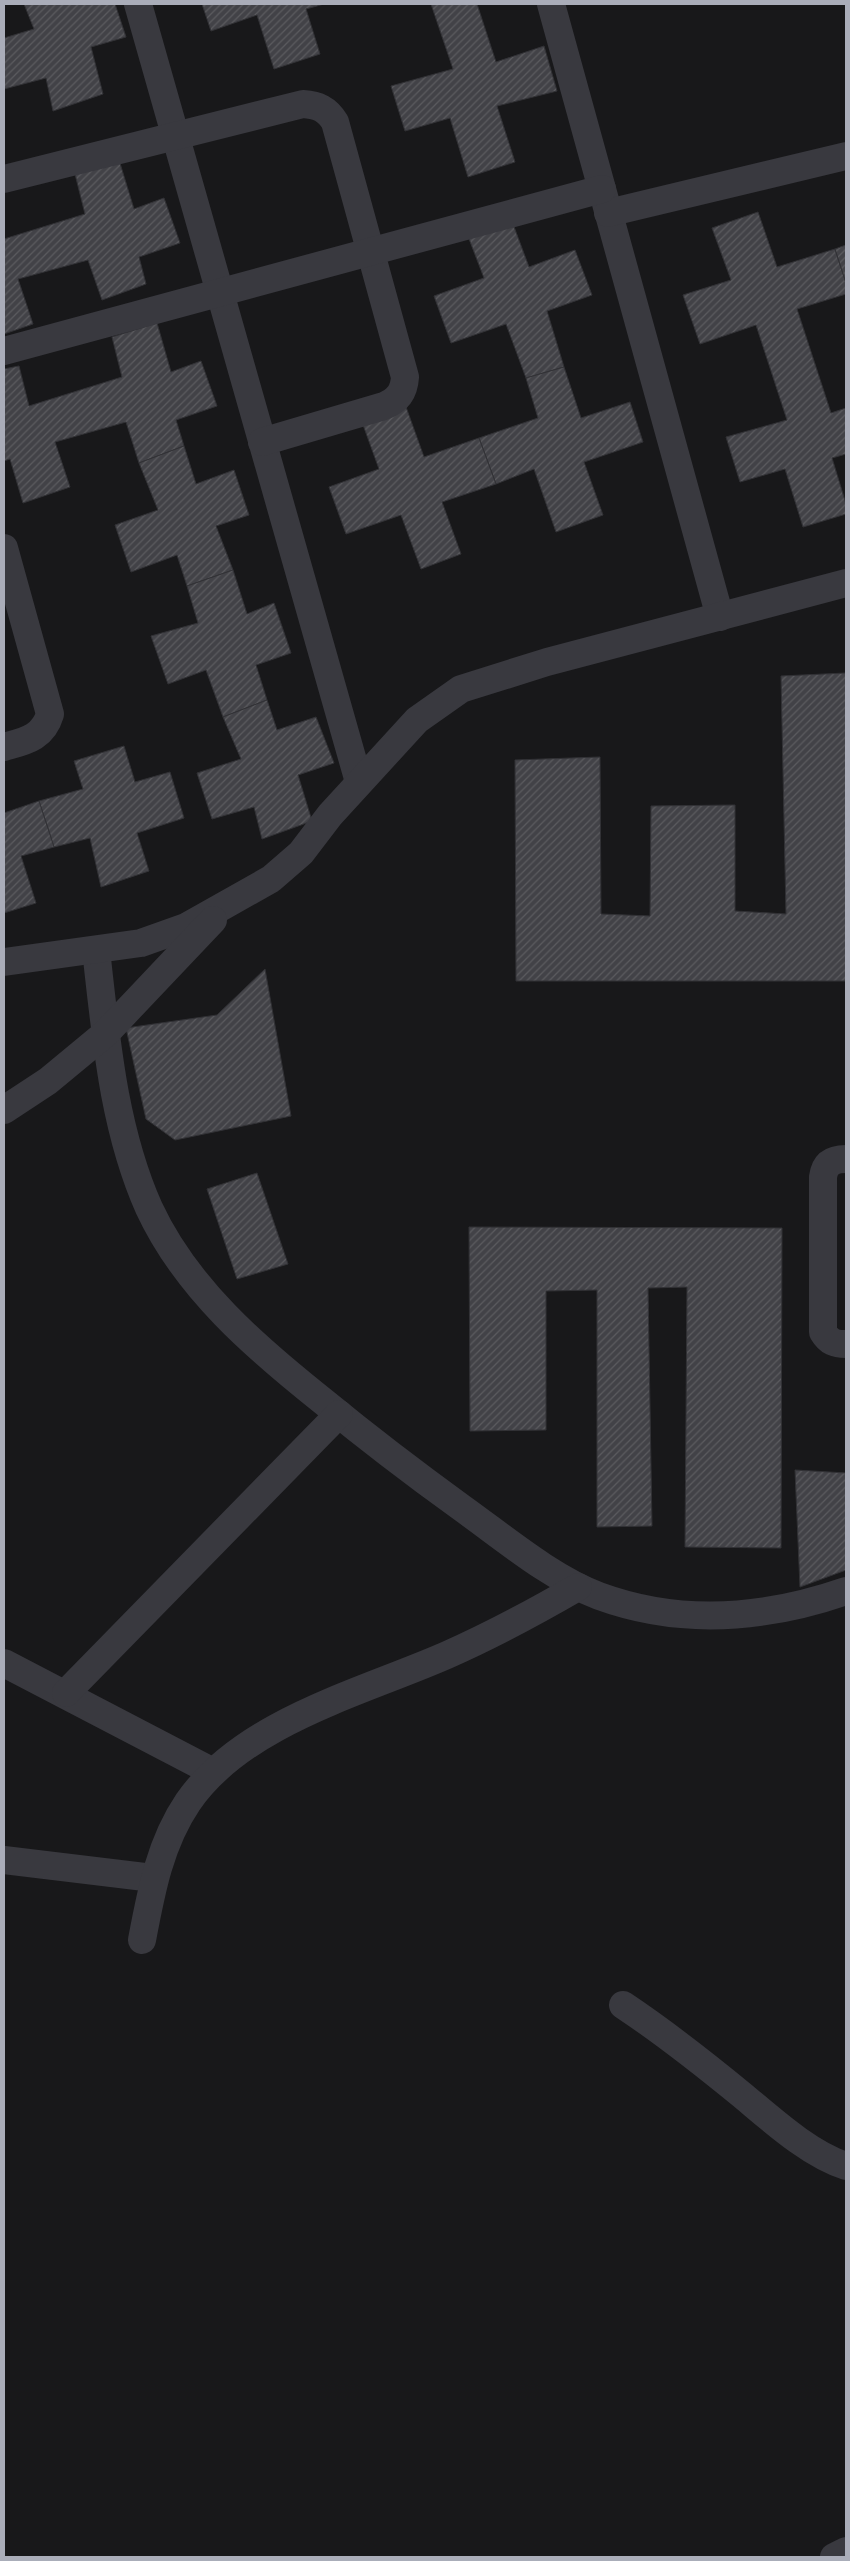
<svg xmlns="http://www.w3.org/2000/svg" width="850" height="2561" font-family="Cabin,sans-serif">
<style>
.building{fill:url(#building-hatch);stroke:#323236}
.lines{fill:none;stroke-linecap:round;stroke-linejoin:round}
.street{stroke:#39393f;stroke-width:28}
</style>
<defs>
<pattern id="building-hatch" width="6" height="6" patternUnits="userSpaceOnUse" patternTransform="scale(1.25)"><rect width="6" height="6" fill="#424247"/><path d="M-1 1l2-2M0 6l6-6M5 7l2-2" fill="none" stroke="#5b5b5f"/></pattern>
</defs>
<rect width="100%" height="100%" fill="#18181a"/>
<g class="building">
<path d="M24,4h91l11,33 -35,10 12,47 -50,17 -7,-33 -42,11v-51l30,-9z"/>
<path d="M202,4h122l-18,5 14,45 -46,15 -17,-54 -46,16z"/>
<path d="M431,4h46l19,58 48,-16 13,45 -60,15 18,56 -47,15 -18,-59 -45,13 -14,-45 62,-17z"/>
<path d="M119,160l15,49 30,-11 16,45 -41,14 7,27 -44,16 -14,-40 -70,19 15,45 -29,10v-95l81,-25 -10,-40z"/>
<path d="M758,212l19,55 58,-18 11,34v11l-49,15 34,104 15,-5v46l-14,4 14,46v10l-43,13 -18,-58 -45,13 -14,-45 61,-17 -31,-95 -56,19 -17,-49 48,-15 -19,-52z"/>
<path d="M510,216l19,51 46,-17 17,45 -45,16 17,56 -38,11 -20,-54 -55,19 -17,-47 50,-18 -18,-47z"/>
<path d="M846,245v38l-11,-34z"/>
<path d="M157,323l14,49 30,-11 16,45 -41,14 8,26 -45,17 -13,-41 -71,20 15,45 -47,16 -13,-44 -6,2v-92l15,-3 10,40 93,-29 -10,-40z"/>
<path d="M564,367l17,51 49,-16 13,40 -59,20 19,53 -47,17 -22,-63 -38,15 -17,-46 59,-20 -12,-40z"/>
<path d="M406,407l18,50 55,-19 17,46 -54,18 19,52 -40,15 -20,-54 -55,19 -17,-47 50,-18 -17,-47z"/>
<path d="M184,446l12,38 38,-14 15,45 -33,11 17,44 -46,16 -10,-31 -46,17 -16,-47 43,-15 -19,-47z"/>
<path d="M233,570l14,44 27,-11 17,50 -35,12 11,35 -44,17 -17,-47 -38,14 -17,-48 47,-13 -11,-37z"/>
<path d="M846,673v308h-330l-1,-221 85,-3 1,157 49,2 1,-110 84,-1v106l51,3 -5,-238z"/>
<path d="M267,700l10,30 39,-13 18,46 -36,12 14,46 -50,18 -8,-32 -42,12 -15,-46 44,-14 -18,-42z"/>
<path d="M124,746l11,36 35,-10 14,46 -47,15 12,38 -48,16 -11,-49 -36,9 -15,-46 44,-12 -9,-28z"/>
<path d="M39,801l15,46 -33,9 15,47 -32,10v-100z"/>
<path d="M265,969l26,147 -116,24 -29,-21 -20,-91 91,-13z"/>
<path d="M257,1173l31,91 -51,15 -30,-90z"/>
<path d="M469,1227l313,1 -1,320 -96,-1 2,-260 -39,1 4,238 -55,1v-237l-51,1v139l-76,1z"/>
<path d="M795,1470l51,3v97l-46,17z"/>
</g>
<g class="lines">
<g class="street">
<path d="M138,4l221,778"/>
<path d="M551,4l169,613"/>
<path d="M4,179l299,-75c15,1 24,5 32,18l70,255c-1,15 -7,23 -21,29l-122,36"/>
<path d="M608,213l238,-57"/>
<path d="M4,351l598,-162"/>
<path d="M4,548l46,166c-7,24 -25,27 -46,33"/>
<path d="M96,950c10,87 17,177 53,258 37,80 107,140 175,194 45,37 91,72 138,106 42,30 89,70 137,88 82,30 166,23 247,-5"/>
<path d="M4,962l137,-19 45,-16 85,-48 30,-26 29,-38 87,-95 44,-31 86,-27 299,-79"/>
<path d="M4,1110l44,-29 58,-48 107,-113"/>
<path d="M846,1159c-13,0 -21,4 -23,18v155c6,10 12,12 23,12"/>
<path d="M4,1663l209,109"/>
<path d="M66,1693l273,-279"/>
<path d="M4,1860l149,18"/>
<path d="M142,1940c9,-48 18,-97 46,-138 55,-80 175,-110 259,-147 45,-20 88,-43 131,-68"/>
<path d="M623,2005c42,28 80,58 119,90 30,25 67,59 104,71"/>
<path d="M834,2557l12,-6"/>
</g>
</g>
<rect width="850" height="2561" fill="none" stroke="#aaadb9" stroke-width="10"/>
</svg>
